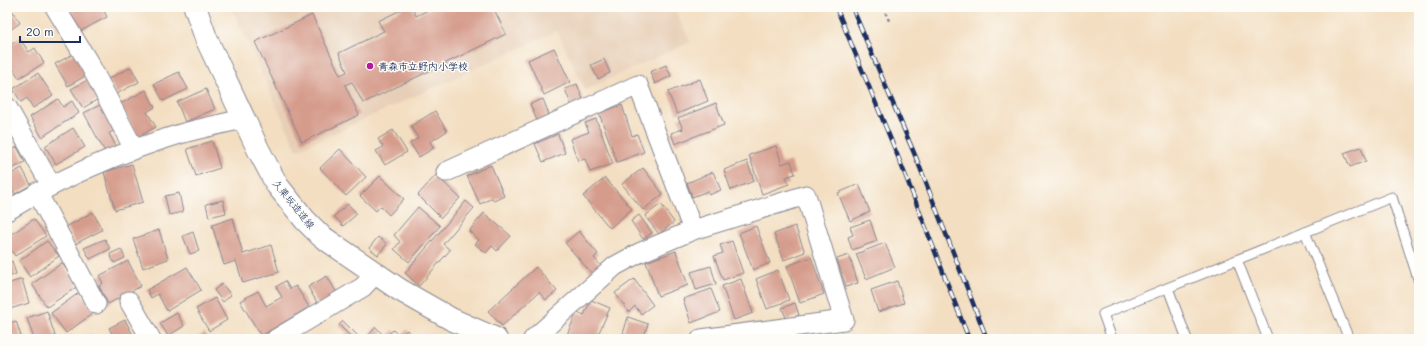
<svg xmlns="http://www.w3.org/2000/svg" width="1426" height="346" font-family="Mali,'Klee One',sans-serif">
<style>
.built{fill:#e7cfb7}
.building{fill:#d59c8c}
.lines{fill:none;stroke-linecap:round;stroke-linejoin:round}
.service-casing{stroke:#878690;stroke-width:11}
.minor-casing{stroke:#878690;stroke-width:21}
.secondary-casing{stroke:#878690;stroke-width:24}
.path{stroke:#878690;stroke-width:2.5;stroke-dasharray:3 3;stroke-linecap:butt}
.service{stroke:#fff;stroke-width:9}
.minor{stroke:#fff;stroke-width:19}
.secondary{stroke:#fff;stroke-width:22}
.rail-casing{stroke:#1b2f5e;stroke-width:4.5}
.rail{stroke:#fdfcf7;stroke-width:3;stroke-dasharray:9;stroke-linecap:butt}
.poi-dot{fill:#b5179e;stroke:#fdfcf7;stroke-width:1.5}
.labels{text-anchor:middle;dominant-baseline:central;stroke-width:3;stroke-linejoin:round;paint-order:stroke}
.poi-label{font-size:10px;font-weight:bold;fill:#1b2f5e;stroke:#fdfcf7;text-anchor:start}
.street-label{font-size:10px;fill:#1b2f5e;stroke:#fdfcf7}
</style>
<rect width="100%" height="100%" fill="#fdfcf7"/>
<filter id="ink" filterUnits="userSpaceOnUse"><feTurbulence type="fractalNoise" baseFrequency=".025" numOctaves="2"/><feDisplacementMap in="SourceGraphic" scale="8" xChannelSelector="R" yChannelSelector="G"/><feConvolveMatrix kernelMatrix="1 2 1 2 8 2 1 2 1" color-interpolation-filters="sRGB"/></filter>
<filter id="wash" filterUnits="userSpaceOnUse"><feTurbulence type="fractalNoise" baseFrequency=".012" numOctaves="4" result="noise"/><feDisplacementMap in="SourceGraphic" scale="16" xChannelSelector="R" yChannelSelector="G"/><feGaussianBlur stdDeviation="0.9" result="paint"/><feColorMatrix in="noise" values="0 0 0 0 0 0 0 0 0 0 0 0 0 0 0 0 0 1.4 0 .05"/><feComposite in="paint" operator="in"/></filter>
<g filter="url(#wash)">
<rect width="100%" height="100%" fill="#f3dec1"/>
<path class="built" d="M239,7h435l16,35 -105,48 -28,-59 -260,119 -64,-140z"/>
<g id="blocks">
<g class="building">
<path d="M7,7h3l10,16 -10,7 -3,-4z"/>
<path d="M81,7h21l5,10 -30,16 -10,-18z"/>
<path d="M407,7h5l4,9 18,-9h59l13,27 -143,69 -11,-21 -7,3 14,30 -57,27 -47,-100 57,-27 28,60 7,-3 -8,-19 45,-22 -6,-10z"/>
<path d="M20,39l9,13 6,-4 9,15 -25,15 -12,-19v-12z"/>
<path d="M554,48l16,34 -26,13 -16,-35z"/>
<path d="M75,53l12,22 -19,11 -13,-22z"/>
<path d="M604,59l6,14 -12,6 -7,-14z"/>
<path d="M666,65l5,11 -16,8 -5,-12z"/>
<path d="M131,67l8,15 -23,12 -8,-15z"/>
<path d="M179,72l9,17 -25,12 -9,-17z"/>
<path d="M38,73l15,23 -20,12 -6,-10 -6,4 -8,-13z"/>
<path d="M91,78l11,19 -19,11 -12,-19z"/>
<path d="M700,79l8,22 -31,13 -9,-22z"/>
<path d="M577,84l7,18 -12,5 -7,-18z"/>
<path d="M206,89l9,20 -30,13 -8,-20z"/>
<path d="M146,90l9,17 -8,5 9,15 -18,10 -18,-33z"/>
<path d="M58,99l5,8 9,-6 7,12 -37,24 -12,-20z"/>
<path d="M543,99l7,18 -12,6 -8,-19z"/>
<path d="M104,103l14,26 -9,4 7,13 -11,6 -21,-39z"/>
<path d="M716,103l8,22 -49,19 -4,-11 12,-4 -5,-11z"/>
<path d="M622,105l10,31 5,-2 7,18 -27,10 -18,-49z"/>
<path d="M435,111l12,20 -17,11 4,6 -15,9 -9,-14 8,-5 -7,-12z"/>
<path d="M596,119l17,45 -23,8 -5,-13 -7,2 -8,-22 19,-7 -4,-9z"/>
<path d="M73,128l12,19 -29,17 -11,-18z"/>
<path d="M393,130l14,22 -22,13 -9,-14 7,-4 -5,-8z"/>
<path d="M558,134l7,19 -22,9 -8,-18z"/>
<path d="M212,141l8,27 -24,8 -9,-27z"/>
<path d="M776,146l6,18 9,-3 4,13 -9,3 3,7 -27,10 -13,-39z"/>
<path d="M17,147l8,15 -17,9 -1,-2v-16z"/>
<path d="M1361,147l5,14 -16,6 -6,-14z"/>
<path d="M340,149l26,28 -20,19 -26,-28z"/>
<path d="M747,161l7,20 -23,9 -7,-20z"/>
<path d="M132,164l11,38 -28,8 -11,-38z"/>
<path d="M491,165l13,31 -10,5 -2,-3 -12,6 -13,-28z"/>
<path d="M22,168l9,17 -16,9 -8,-15v-3z"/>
<path d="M643,168l20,26 -20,16 -21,-26z"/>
<path d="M713,172l8,18 -12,5 -1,-4 -16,6 -5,-14z"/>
<path d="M436,175l24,23 -19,20 -23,-23z"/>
<path d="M380,176l24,23 -15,16 -9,-9 -4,5 -16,-15z"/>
<path d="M605,178l27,31 -22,19 -27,-32z"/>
<path d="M859,184l11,28 -20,9 -12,-28z"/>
<path d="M179,193l4,19 -14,3 -4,-19z"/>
<path d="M223,200l3,13 -17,4 -3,-13z"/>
<path d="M466,201l8,7 -31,36 7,6 -31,36 -14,-13z"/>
<path d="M348,204l9,10 -14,12 -9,-10z"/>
<path d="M661,204l13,18 -15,12 -14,-18z"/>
<path d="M418,207l22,19 -31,36 -15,-13 6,-7 -6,-7z"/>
<path d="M93,212l9,18 -27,14 -9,-17z"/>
<path d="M484,213l27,23 -14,15 -5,-5 -6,7 -11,-9 4,-4 -10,-9z"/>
<path d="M639,215l13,18 -9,6 -12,-18z"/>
<path d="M233,218l10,36 28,-9 8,27 -36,11 -7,-22 -12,4 -12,-40z"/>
<path d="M34,219l12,17 -31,20 -8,-12v-7z"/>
<path d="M870,220l7,21 -25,9 -4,-13 5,-2 -3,-8z"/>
<path d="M756,226l14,37 -17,7 -14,-37z"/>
<path d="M795,226l10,26 -21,8 -10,-26z"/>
<path d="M159,230l9,29 -25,9 -10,-29z"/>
<path d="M579,231l19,23 -4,4 9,10 -9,8 -29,-33z"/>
<path d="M193,232l6,19 -9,3 -7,-18z"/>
<path d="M378,237l9,7 -9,11 -9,-7z"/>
<path d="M105,239l5,10 -20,10 -6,-11z"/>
<path d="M47,241l12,15 -29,21 -11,-16z"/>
<path d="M732,241l11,32 -20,7 -9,-24 9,-3 -3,-8z"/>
<path d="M885,243l10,24 -29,12 -10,-25z"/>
<path d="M121,249l4,9 -11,5 -4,-9z"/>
<path d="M676,251l12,34 -30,11 -12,-34z"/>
<path d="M849,255l9,28 -12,4 -9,-28z"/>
<path d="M811,257l13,37 -24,9 -13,-37z"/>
<path d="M12,261l4,13 -9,4v-15z"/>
<path d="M128,261l13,25 -33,18 -9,-18 4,-3 -4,-7z"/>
<path d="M62,263l16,23 -31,21 -15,-23z"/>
<path d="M711,266l5,18 -20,6 -5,-18z"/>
<path d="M187,267l14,23 -34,21 -9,-17 -7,4 -4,-8z"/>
<path d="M536,267l21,24 -11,9 -7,-8 -37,34 -14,-15z"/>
<path d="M778,270l11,30 -22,9 -11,-30z"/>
<path d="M327,276l11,19 -19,11 -11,-19z"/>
<path d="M22,279l7,24 -22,7v-26z"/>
<path d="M634,279l19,26 -12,9 -6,-8 -6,6 -14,-19z"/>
<path d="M741,279l12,34 -19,7 -12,-34z"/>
<path d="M285,281l5,8 6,-3 13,21 -48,29 -21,-35 18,-10 8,15 16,-9 -6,-10z"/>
<path d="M897,281l7,22 -26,9 -7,-22z"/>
<path d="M222,284l9,11 -8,7 -9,-12z"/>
<path d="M711,289l9,23 -29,11 -8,-24z"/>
<path d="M80,292l15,20 -29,21 -15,-20z"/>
<path d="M215,298l12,22 -18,11 -13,-22z"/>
<path d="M591,300l19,8 -14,31h-31l12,-27 7,3z"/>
<path d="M795,303l4,12 -12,5 -5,-12z"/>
<path d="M47,311l9,28h-22l-7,-21z"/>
<path d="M177,313l7,13 -16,10 -8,-13z"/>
<path d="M628,317l20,7 -5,15h-4l-16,-5z"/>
<path d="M125,320l7,13 -12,6h-5l-6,-11z"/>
<path d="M16,321l6,18h-15v-15z"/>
<path d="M343,321l18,18h-8l-14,-14z"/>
<path d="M376,327l6,7 -5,5h-12z"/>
<path d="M393,330l7,7 7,-7 8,9h-32z"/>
<path d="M205,333l3,6h-13z"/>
<path d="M345,335l3,4h-9z"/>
<path d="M94,336v3h-13v-1z"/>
</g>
</g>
</g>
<g filter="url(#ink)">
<use href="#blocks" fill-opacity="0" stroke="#878690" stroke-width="1"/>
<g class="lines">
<defs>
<g id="service">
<path d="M1305,232l44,107"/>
<path d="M1237,260l31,79"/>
<path d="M1168,288l19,51"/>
<path d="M1112,339l-9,-25 289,-117 27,85"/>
</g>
<g id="minor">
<path d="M55,7l35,58 44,84"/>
<path d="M7,107l44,78"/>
<path d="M446,172l192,-87 55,145"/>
<path d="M37,192l59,112"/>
<path d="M7,211c54,-33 113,-59 173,-77 21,-6 42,-10 63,-15"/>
<path d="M129,301l22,38"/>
<path d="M276,339l87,-52 13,-14"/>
<path d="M533,339l82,-73 24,-13 54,-23 113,-35 38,125 -143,19"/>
</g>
<path id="secondary" d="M195,7l11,31 52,111 19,36 28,35 16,16 79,54 51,29 45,20"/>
</defs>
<use href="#service" class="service-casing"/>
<use href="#minor" class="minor-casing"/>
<use href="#secondary" class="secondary-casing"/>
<path class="path" d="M883,7l7,16"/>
<use href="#service" class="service"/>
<use href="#minor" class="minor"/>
<use href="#secondary" class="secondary"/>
<defs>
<g id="rail">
<path d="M836,7l65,157 68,175"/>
<path d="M852,7l65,153 70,179"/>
</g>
</defs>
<use href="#rail" class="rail-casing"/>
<use href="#rail" class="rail"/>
</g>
</g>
<circle class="poi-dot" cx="370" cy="66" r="4"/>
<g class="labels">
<g class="poi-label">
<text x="378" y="66">青森市立野内小学校</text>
</g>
<g class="street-label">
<text transform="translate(294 204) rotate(51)">久栗坂造道線</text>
</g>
</g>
<rect width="1426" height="346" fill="none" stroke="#fdfcf7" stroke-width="24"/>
<path d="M20 36v6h60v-6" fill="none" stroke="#1b2f5e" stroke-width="2"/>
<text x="26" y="36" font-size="12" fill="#1b2f5e" stroke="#fdfcf7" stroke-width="3" paint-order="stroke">20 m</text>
</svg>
